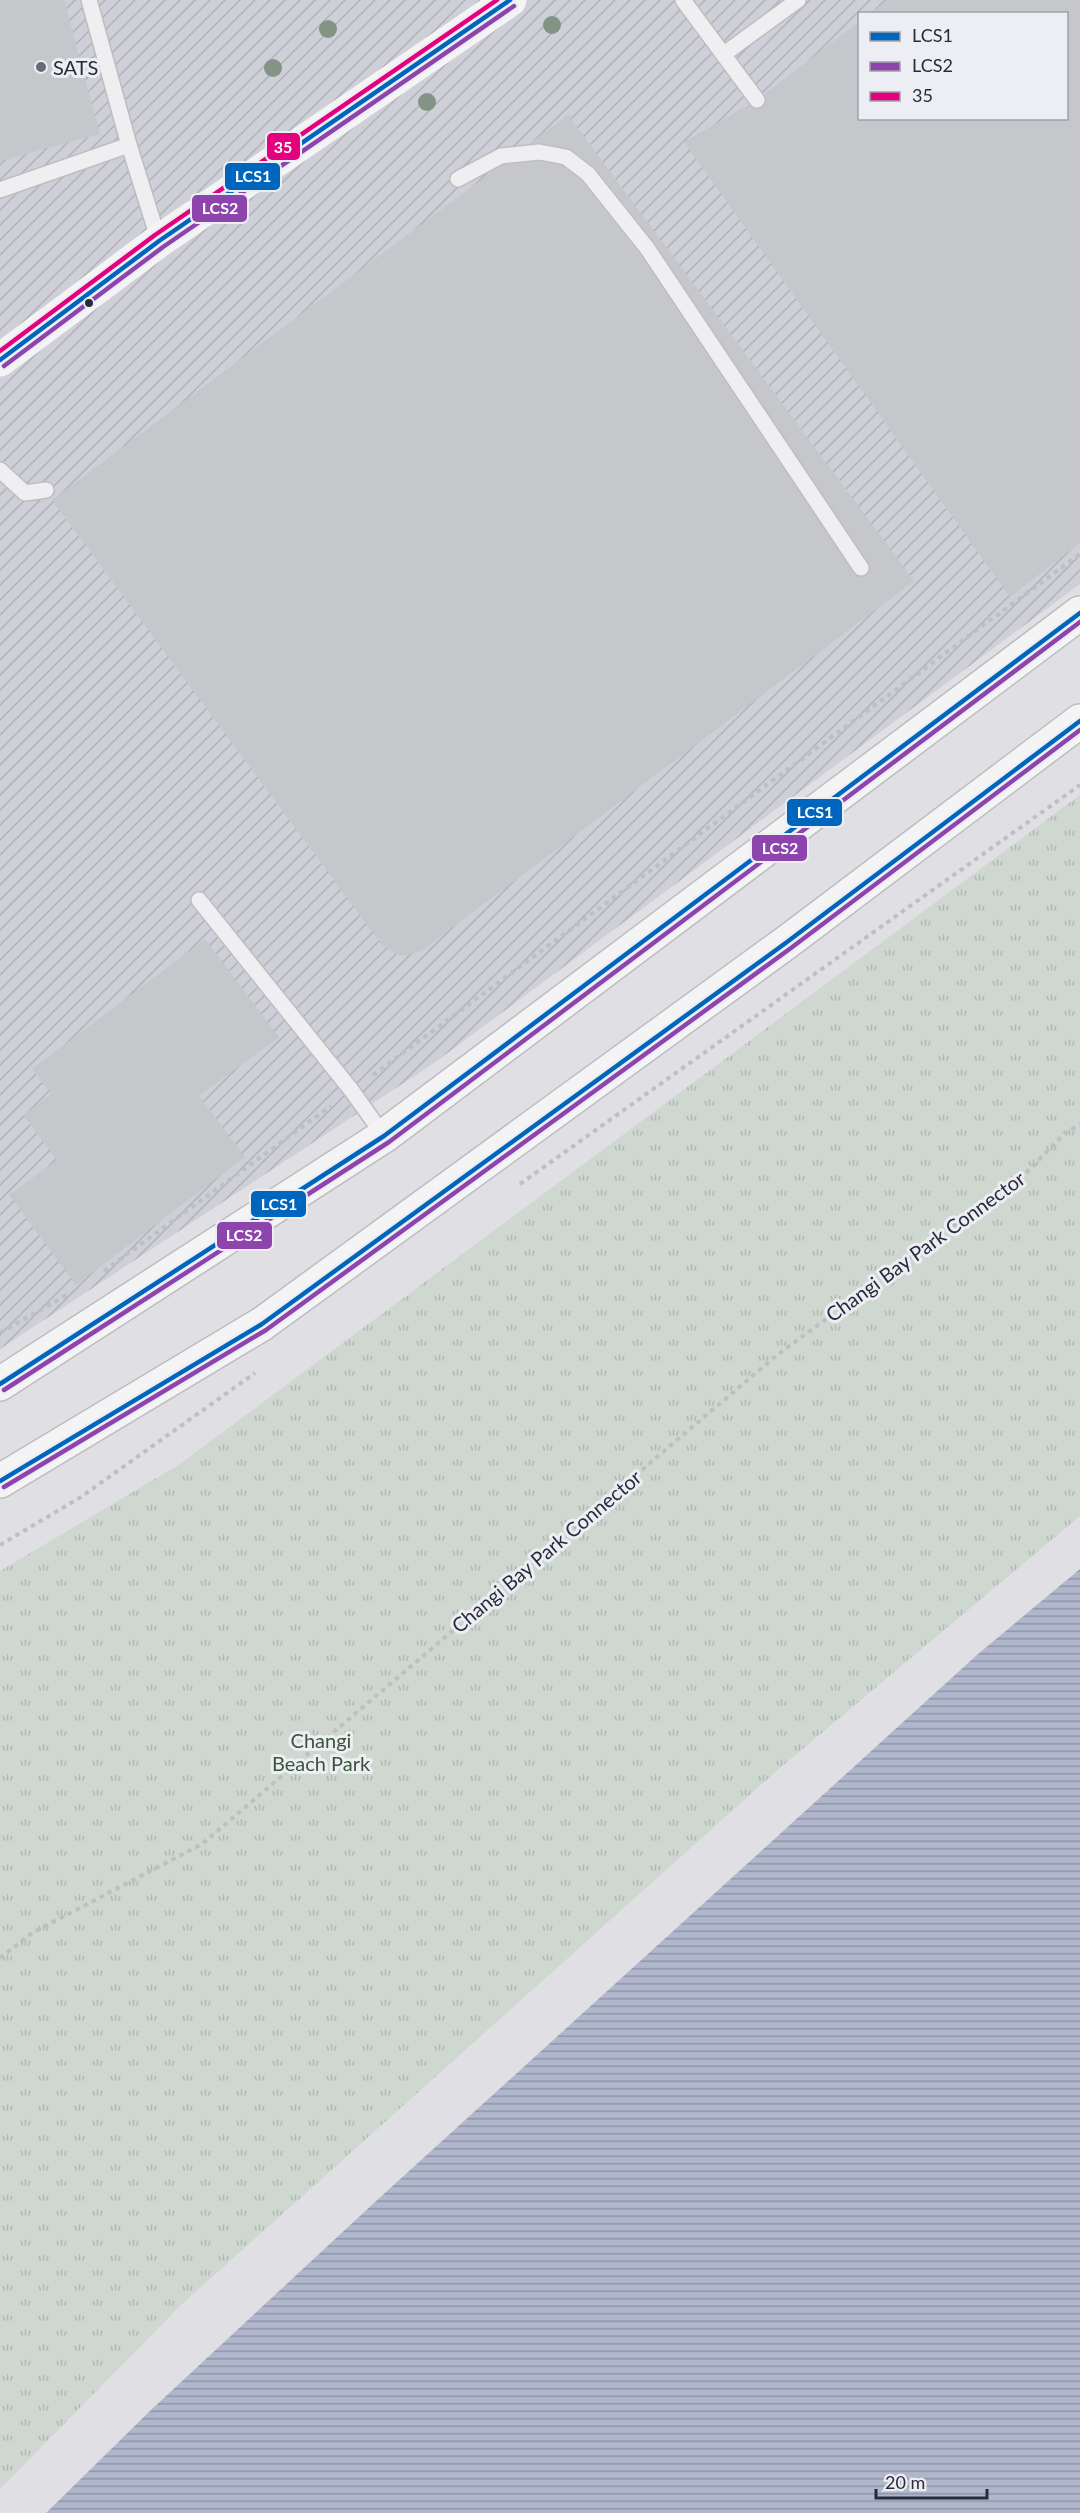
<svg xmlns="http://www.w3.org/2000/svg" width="1080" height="2513" font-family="Lato,sans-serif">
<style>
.industrial{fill:url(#industrial-furrows);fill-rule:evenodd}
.grass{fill:url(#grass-tufts)}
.water{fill:url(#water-rules)}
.building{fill:#c6c7cb}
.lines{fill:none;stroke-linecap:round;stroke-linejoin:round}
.lane-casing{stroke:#bebec2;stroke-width:18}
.primary-casing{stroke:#bcbdc1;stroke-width:36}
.path{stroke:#bebfc4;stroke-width:4;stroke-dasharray:4.5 4.5;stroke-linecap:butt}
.lane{stroke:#efeff1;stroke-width:15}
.secondary{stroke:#f4f4f5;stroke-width:33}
.primary{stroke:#f4f4f5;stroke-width:33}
.bus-1-casing{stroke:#edeef4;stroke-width:9}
.bus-2-casing{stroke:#edeef4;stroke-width:9}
.bus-3-casing{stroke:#edeef4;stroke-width:9}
.bus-1{stroke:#0065bd;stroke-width:4.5}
.bus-2{stroke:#8e44ad;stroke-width:4.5}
.bus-3{stroke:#e5007d;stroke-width:4.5}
.tree{fill:#839486}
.poi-dot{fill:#696a76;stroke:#edeef4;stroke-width:2}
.bus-dot{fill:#292b3b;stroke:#edeef4;stroke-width:2}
.labels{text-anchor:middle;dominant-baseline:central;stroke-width:6;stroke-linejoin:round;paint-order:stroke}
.poi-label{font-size:20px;fill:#292b3b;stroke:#edeef4;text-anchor:start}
.street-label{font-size:20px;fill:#292b3b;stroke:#edeef4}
.park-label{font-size:20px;fill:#375539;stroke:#edeef4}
.line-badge{stroke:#edeef4;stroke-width:2}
.badge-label{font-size:16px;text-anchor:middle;font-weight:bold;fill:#fff}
</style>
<defs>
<pattern id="industrial-furrows" width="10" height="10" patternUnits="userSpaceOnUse" patternTransform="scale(1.5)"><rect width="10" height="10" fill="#cecfd7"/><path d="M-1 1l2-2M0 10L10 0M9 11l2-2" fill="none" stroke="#b1b2b9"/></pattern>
<pattern id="grass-tufts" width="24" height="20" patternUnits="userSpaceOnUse" patternTransform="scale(1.5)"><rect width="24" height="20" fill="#ced7d0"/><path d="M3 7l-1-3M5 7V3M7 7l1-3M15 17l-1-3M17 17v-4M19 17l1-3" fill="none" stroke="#b1b9b4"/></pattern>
<pattern id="water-rules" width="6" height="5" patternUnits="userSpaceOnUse" patternTransform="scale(1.5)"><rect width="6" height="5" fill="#b0b7cd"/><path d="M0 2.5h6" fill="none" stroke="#8f95a8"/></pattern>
</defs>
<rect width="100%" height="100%" fill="#e0e0e4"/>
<path class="industrial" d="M0,0h1080v584l-646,479 -434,286zM860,14h206v104h-206z"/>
<path class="grass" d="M1080,795v721l-300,252 -598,536 -182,185v-918l180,-107z"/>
<path class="water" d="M1080,1569v944h-1034l106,-104 223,-207 603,-548z"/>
<g class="building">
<path d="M0,0h64l36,134 -100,27z"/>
<path d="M887,0h193v543l-70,54 -326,-455 73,-42 103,-79v97h206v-104h-196z"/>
<path d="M568,115l346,466 -493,370 -16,5 -9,-2 -14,-9 -330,-445z"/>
<path d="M205,939l74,98 -80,59 46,61 -169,128 -67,-90 48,-35 -34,-45 28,-21 -19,-25z"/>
</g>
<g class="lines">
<defs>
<g id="lane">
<path d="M89,0l40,145 30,96"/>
<path d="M683,0l74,100"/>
<path d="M724,54l74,-54"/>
<path d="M458,179l43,-23 38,-4 27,5 22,17 59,74 214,320"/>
<path d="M0,190l129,-45"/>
<path d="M0,470l25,23 21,-3"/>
<path d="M199,900l153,191 32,45"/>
</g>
<g id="primary">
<path d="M0,1384l384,-248 696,-523"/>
<path d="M0,1481l262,-157 525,-382 293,-221"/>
</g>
</defs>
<use href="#lane" class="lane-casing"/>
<use href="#primary" class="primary-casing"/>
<g class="path">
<path d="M373,1075l707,-521"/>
<path d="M520,1184l560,-399"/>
<path d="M104,1271l227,-165"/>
<path d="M0,1333l70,-40"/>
<path d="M0,1545l81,-48 174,-124"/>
<path d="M0,1958l32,-25 170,-89 575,-489 249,-182 38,-39 16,-10"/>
</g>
<use href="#lane" class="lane"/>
<path class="secondary" d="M0,360l159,-119 351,-241"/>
<use href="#primary" class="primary"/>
<defs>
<g id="bus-1">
<path d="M0,360l159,-119 351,-241"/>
<path d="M0,1384l384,-248 696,-523"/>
<path d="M0,1481l262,-157 525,-382 293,-221"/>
</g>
<g id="bus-2">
<path d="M4,366l159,-119 351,-241"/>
<path d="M4,1390l385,-248 691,-520"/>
<path d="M4,1487l262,-157 525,-382 289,-218"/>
</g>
<path id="bus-3" d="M0,351l155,-116 342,-235"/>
</defs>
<use href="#bus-1" class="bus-1-casing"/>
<use href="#bus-2" class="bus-2-casing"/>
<use href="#bus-3" class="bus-3-casing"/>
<use href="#bus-1" class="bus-1"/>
<use href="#bus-2" class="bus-2"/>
<use href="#bus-3" class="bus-3"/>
</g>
<g class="tree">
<circle cx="552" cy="25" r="9"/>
<circle cx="328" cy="29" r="9"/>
<circle cx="273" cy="68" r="9"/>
<circle cx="427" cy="102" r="9"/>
</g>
<circle class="poi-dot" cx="41" cy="67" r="6"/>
<circle class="bus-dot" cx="89" cy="303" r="5"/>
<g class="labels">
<g class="poi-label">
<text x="53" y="67">SATS</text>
</g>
<g class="street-label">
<text transform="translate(925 1246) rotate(-36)">Changi Bay Park Connector</text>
<text transform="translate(546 1551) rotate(-40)">Changi Bay Park Connector</text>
</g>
<g class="park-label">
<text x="321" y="1740">Changi<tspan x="321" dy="23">Beach Park</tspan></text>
</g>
</g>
<g class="line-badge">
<rect x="266" y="132" width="35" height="29" rx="6" fill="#e5007d"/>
<rect x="224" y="162" width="57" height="29" rx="6" fill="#0065bd"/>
<rect x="191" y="194" width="57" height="29" rx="6" fill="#8e44ad"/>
<rect x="786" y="798" width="57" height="29" rx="6" fill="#0065bd"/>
<rect x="751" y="834" width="57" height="28" rx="6" fill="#8e44ad"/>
<rect x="250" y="1190" width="57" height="28" rx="6" fill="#0065bd"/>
<rect x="216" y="1221" width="57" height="29" rx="6" fill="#8e44ad"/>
</g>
<g class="badge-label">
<text x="283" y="153">35</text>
<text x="253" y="182">LCS1</text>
<text x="220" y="214">LCS2</text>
<text x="815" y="818">LCS1</text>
<text x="780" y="854">LCS2</text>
<text x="279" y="1210">LCS1</text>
<text x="244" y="1241">LCS2</text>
</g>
<rect x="858" y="12" width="210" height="108" fill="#edeef4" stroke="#9fa0aa" stroke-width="1.5"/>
<rect x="870" y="32" width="30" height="9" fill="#0065bd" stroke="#9fa0aa" stroke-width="1.5"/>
<text x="912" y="42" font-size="18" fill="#292b3b">LCS1</text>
<rect x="870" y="62" width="30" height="9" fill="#8e44ad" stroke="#9fa0aa" stroke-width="1.5"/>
<text x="912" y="72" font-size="18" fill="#292b3b">LCS2</text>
<rect x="870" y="92" width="30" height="9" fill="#e5007d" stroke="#9fa0aa" stroke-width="1.5"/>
<text x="912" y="102" font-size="18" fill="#292b3b">35</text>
<path d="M876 2489v9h111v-9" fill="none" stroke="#292b3b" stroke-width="3"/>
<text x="885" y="2489" font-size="18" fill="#292b3b" stroke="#edeef4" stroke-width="4.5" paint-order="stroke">20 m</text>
</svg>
